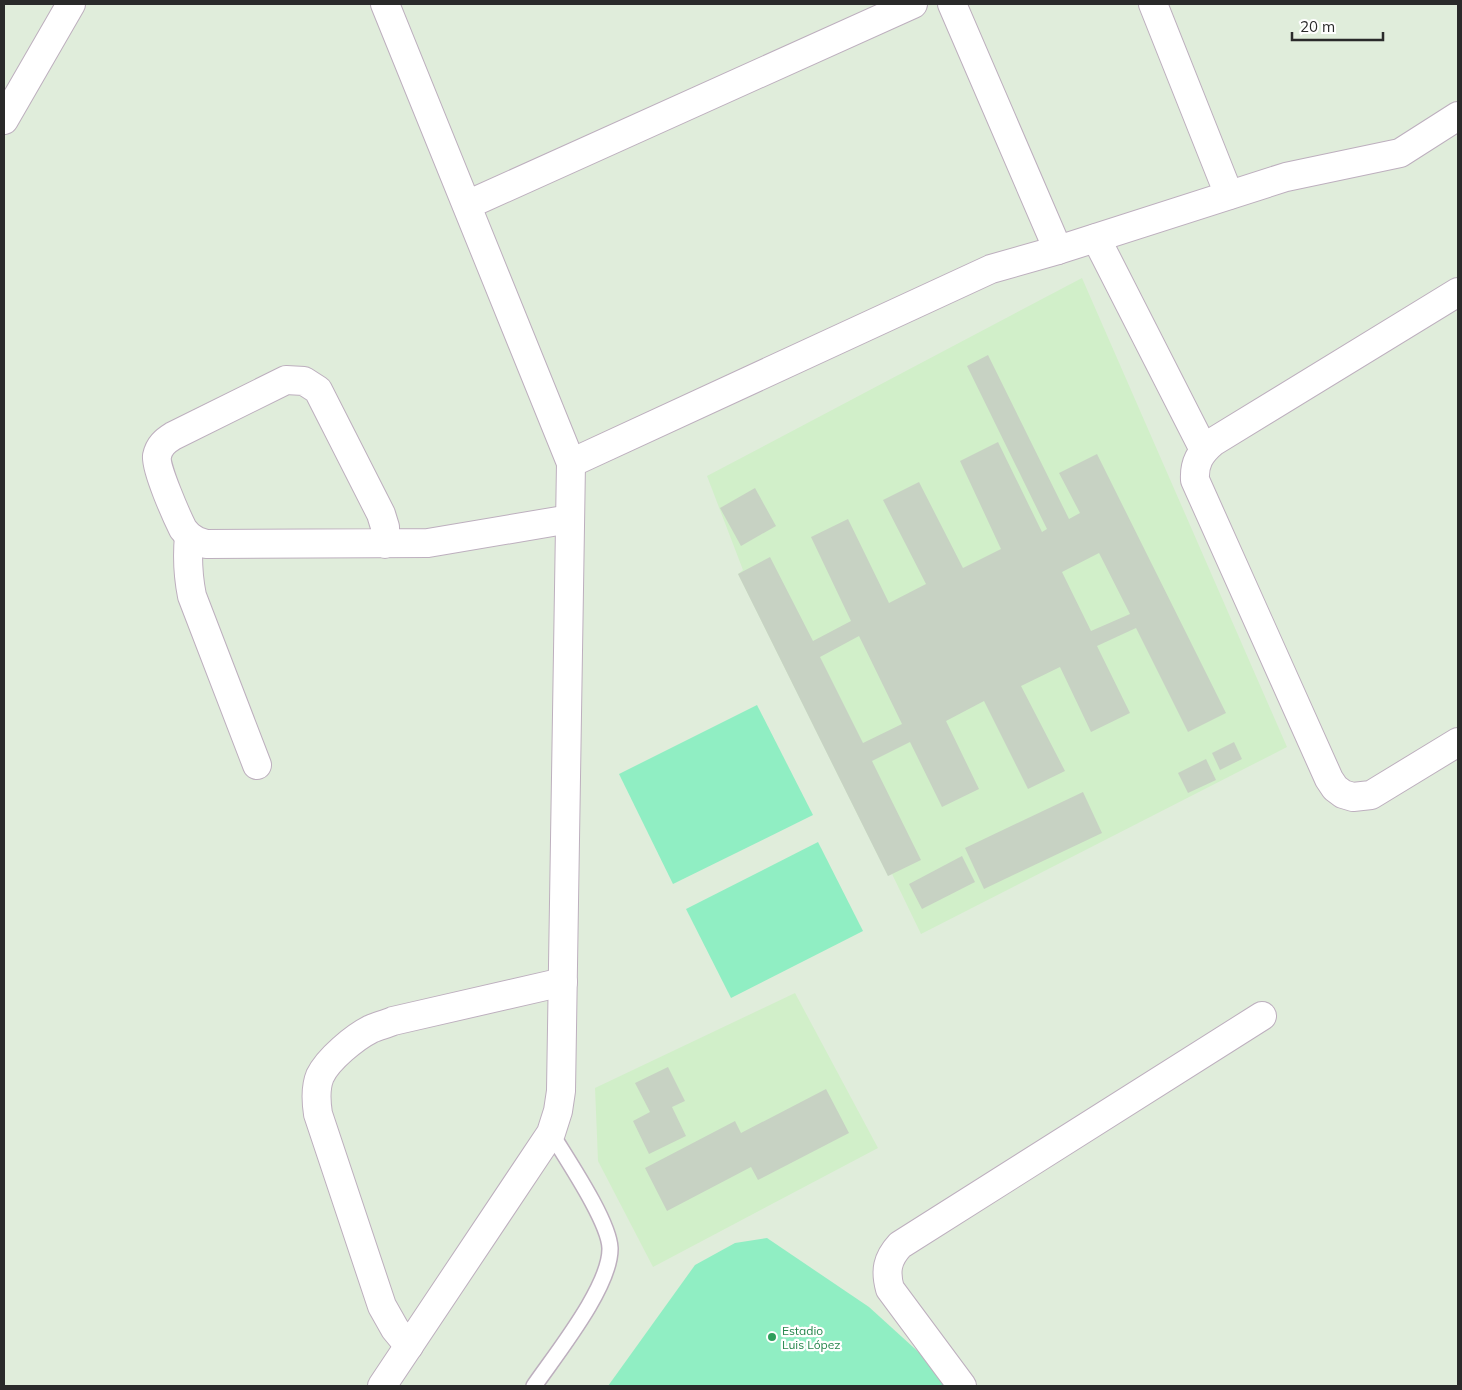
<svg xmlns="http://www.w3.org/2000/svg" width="1462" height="1390" font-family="Mulish,sans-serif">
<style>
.education{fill:#d1efc9}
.pitch{fill:#90eec3}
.building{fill:#c7d2c3;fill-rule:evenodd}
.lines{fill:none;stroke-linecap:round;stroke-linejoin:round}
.lane-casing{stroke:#bdafbe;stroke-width:18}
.street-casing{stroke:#bdafbe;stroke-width:30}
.lane{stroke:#fff;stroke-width:15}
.street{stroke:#fff;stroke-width:28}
.leisure-dot{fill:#2e9e5b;stroke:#fff;stroke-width:2}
.labels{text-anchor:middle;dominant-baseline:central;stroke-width:4.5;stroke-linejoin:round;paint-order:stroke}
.leisure-label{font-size:12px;fill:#27864d;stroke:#fff;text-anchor:start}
</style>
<rect width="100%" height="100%" fill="#e0eddb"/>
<g class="education">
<path d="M1082,278l205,469 -366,187 -29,-60 -4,2 -150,-302 5,-4 -36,-94z"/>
<path d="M795,993l83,155 -225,119 -55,-106 -3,-73z"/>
</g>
<g class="pitch">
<path d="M757,705l56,110 -140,69 -54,-110z"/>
<path d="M818,842l45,89 -132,67 -45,-89z"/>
<path d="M767,1238l102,69 66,60 12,19h-339l87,-121 40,-22z"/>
</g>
<g class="building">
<path d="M988,355l81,164 11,-6 -21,-40 38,-19 129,259 -38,19 -52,-104 -39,18 33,67 -39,19 -31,-65 -39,19 44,85 -37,18 -44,-88 -38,20 33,68 -37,18 -32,-65 -38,19 49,99 -33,16 -150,-302 32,-17 43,84 38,-20 -40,-84 37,-18 41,84 37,-19 -43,-84 36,-18 44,86 38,-19 -41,-88 38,-19 44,90 5,-3 -80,-163zM1099,553l31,61 -39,17 -29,-59zM859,636l43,88 -39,19 -43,-86z"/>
<path d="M755,488l21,38 -35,20 -21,-38z"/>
<path d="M1234,742l8,17 -22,11 -8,-17z"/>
<path d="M1206,759l10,21 -28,13 -10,-20z"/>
<path d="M1083,792l19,41 -118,56 -19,-41z"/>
<path d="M962,856l13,26 -53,27 -13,-25z"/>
<path d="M668,1067l17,34 -13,6 14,29 -37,18 -16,-33 17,-9 -15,-29z"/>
<path d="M826,1089l23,44 -91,47 -7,-13 -84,44 -22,-43 90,-47 6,12z"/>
</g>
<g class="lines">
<defs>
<path id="lane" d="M534,1386c22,-32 77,-100 76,-138 -1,-27 -44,-90 -59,-115"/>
<g id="street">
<path d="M952,4l106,246"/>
<path d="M1153,4l76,191"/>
<path d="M4,120l67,-116"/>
<path d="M467,205l446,-201"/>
<path d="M1096,238l108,212"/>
<path d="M1458,292l-245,150c-13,11 -19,21 -18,38l134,299 6,9 8,6 10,3 18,-2 87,-53"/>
<path d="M571,463l420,-194 67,-19 228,-73 114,-24 58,-37"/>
<path d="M189,536c-2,21 -1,40 3,60l65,169"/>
<path d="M385,544v-17l-4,-13 -63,-124 -14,-9 -18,-1 -113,56c-8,5 -14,10 -16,20 -2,12 20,61 26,73l6,7 8,5 9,3 222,-1 142,-24"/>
<path d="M409,1346l-14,-17 -13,-23 -64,-192c-2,-13 -3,-26 2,-38 8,-17 35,-39 51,-47 7,-3 15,-5 22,-8l170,-39"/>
<path d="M382,1386l169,-253 7,-22 3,-20 10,-628 -186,-459"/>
<path d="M962,1386l-72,-97c-5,-18 -3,-30 10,-44l362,-229"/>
</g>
</defs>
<use href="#lane" class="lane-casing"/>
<use href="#street" class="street-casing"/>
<use href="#lane" class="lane"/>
<use href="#street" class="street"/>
</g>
<circle class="leisure-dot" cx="772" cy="1337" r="5"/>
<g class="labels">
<g class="leisure-label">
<text x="782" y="1330">Estadio<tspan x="782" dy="14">Luis López</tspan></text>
</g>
</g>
<rect width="1462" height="1390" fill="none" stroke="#2a2a2a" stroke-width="10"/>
<path d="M1292 32v8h91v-8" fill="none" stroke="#2a2a2a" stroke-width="2.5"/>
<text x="1300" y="32" font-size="15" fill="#2a2a2a" stroke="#ffffff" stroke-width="4" paint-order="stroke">20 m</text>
</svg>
